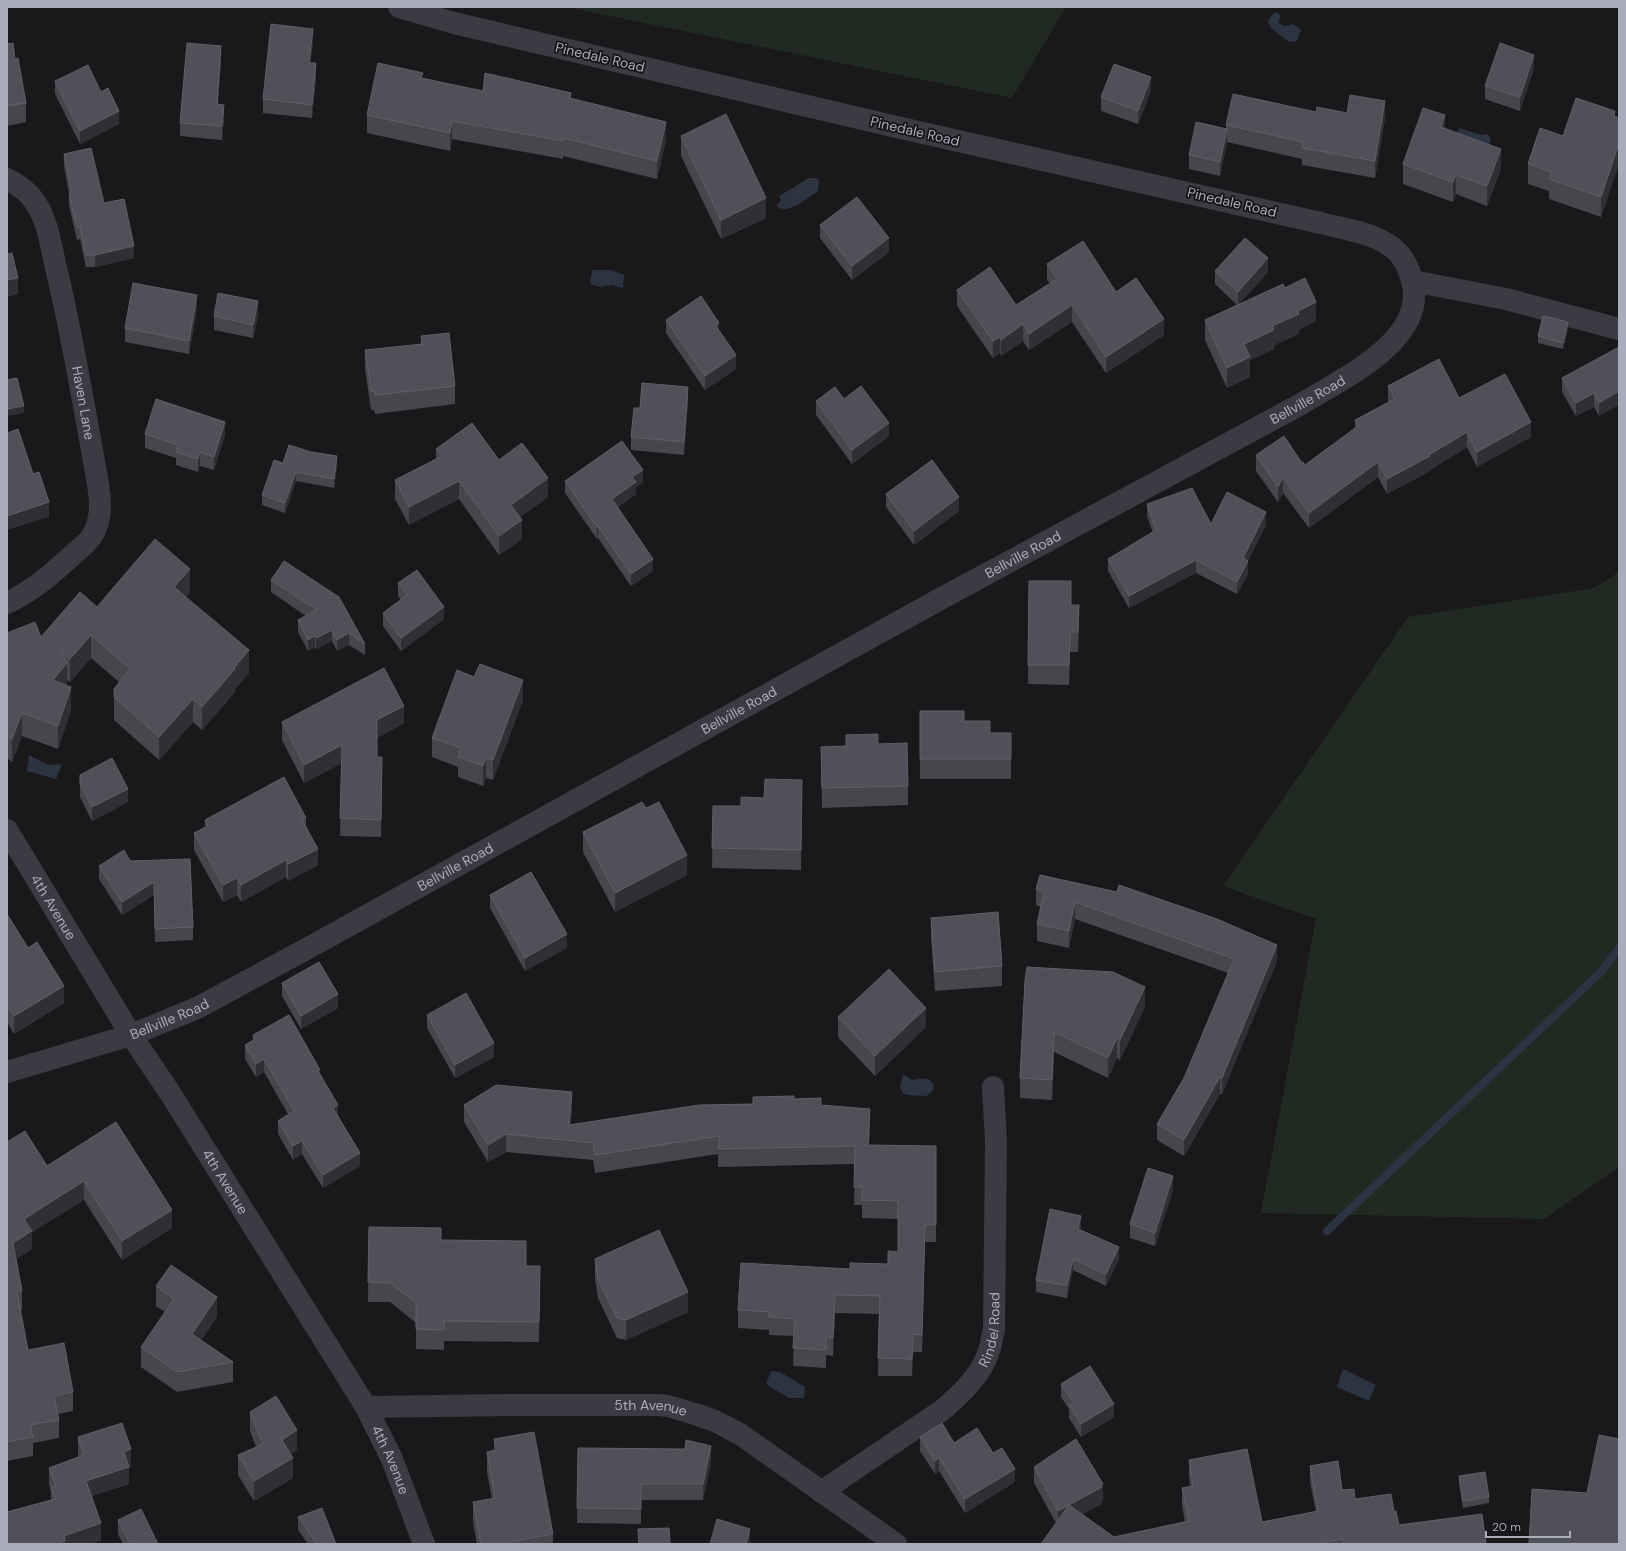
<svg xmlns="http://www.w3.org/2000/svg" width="1626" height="1551" font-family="'DM Sans',sans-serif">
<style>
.green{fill:#202a23}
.water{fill:#2d3441}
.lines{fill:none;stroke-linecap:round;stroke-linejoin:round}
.stream{stroke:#2d3441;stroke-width:8}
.minor{stroke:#3c3b43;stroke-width:22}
.wall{fill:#46464c}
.shaded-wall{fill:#2f2f34}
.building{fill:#505158;stroke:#5e5f68}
.labels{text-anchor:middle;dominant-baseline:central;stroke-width:3.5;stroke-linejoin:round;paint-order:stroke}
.street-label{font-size:14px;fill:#aaacbc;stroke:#141416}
</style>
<rect width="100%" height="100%" fill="#19191b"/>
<g class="green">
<path d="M566,7h500l-54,91z"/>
<path d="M1619,572v595l-75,52 -283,-6 55,-294 -93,-33 185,-269 186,-29z"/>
</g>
<g class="water">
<path d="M1276,12l5,4 -3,6c5,5 9,4 15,2l8,6 -4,11 -8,1 -17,-13 -4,-7 2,-5z"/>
<path d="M1459,128l22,7 6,-1 4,4 -4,13 -32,-13z"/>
<path d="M809,178h7l3,3 -1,10c-11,7 -30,25 -42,15l5,-6 -2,-4z"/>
<path d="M592,270h19l13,5 -1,13 -11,-3 -12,2 -10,-3z"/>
<path d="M29,755l19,10 14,-1 -6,15 -29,-8z"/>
<path d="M903,1075h2l7,5c8,-2 22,-4 22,9l-7,7 -20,-1 -3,-1 -4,-6z"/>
<path d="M1343,1369l33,16 -7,16 -32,-14z"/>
<path d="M771,1371l9,1 25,15 -1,11h-15l-23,-14z"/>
</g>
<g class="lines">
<path class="stream" d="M1327,1231l275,-260 17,-23"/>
<g class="minor">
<path id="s1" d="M7,179c11,6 21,12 28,23 13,19 16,44 21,66 17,69 28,140 41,210 3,18 6,37 -3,54 -3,8 -12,15 -18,20 -22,20 -43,39 -69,51"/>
<path d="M1413,281l93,18 113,30"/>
<path id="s2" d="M7,830l124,205 39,58 196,314 26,52 32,85"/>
<path id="s3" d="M7,1072l124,-37 66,-27 113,-61 632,-349 359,-194c41,-25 131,-66 110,-127 -5,-17 -13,-28 -29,-36 -15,-9 -43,-13 -61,-18l-420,-95 -447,-105 -55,-16"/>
<path id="s4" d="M366,1407l143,-2h149l10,1 27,8 20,7 25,13 156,110"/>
<path id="s5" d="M821,1492l120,-81c19,-16 40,-35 48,-60 2,-6 3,-14 5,-21l2,-188 -3,-55"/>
</g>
</g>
<g class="wall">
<path d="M313,42l-3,21 6,14 -4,41 -49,-5v-14z"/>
<path d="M7,44l8,15 11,44v19l-19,4z"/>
<path d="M221,60l-3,44 6,14 -2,22 -42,-4v-13z"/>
<path d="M1534,68l-14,43 -35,-12v-13z"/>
<path d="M423,78l60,13 88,8 95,41 -9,39 -94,-23v3l-111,-20 -2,12 -83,-18v-18z"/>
<path d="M55,81l46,11 18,32 -39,20 -25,-50z"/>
<path d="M1151,91l-13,33 -37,-13v-14z"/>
<path d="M1316,112l31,1 38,5 -10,60 -73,-13v-6l-75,-17 -7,34 -31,-7v-14l37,-26v-4z"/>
<path d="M1615,116l4,2v45l-18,54 -52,-18v-8l-21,-7v-20l35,-28z"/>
<path d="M1445,129l56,39 -14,38 -31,-12 -3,8 -50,-18v-20z"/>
<path d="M681,136l85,82 -45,21 -40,-83z"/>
<path d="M64,154l40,49 30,55 -39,9h-9l-6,-28 -3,1 -8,-34v-12l-5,-28z"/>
<path d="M820,225l69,27 -37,28 -32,-42z"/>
<path d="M1047,264l69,28 48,43 -58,38 -34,-51 -43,28 -6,-9 -22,15 -1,-3 -7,5 -36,-52v-16l59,15 34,-22 -3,-3z"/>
<path d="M1215,271l53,1 -30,33 47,-17 31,33 -17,9v4l-25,11v4l-24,11v17l-23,11 -22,-48v-20l32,-15 -22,-21z"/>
<path d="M197,309l-8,45 -64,-12v-14z"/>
<path d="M258,315l-5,23 -39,-8v-14z"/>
<path d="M666,320l53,11 17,38 -31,21 -39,-57z"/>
<path d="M1568,329l-5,20 -25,-6v-7z"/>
<path d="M421,336l34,50v18l-80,10 -1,-4h-3l-6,-41v-19l56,-6z"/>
<path d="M1619,347l-20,69 -5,-9 -18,9 -14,-24v-14z"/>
<path d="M1388,386l71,12 72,39 -54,30 -10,-20 -37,23v1l-43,23 -9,-17 -69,51 -26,-35 -5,9 -22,-31v-16l46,8 3,2 50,-37v-8l33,-18z"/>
<path d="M844,399l45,37 -37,28 -36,-49v-14z"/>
<path d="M688,401l-4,54 -53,-5v-13l9,-29z"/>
<path d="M145,434l80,1 -11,35 -14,-4 -2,6 -22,-7v-7l-31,-10z"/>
<path d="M436,449l63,11 49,37 -28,20 2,22 -23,16 -40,-56 -50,26 -14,-26v-19l41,-21z"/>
<path d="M311,452l26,14 -3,22 -38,-7 -11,32 -23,-8v-10l21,-32z"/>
<path d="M565,481l78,1 -7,5v7l-18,13 35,64 -22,15 -33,-48 -1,1 -32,-46z"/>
<path d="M886,494l73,17 -45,34 -28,-38z"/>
<path d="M1147,504l64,20 55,1 -18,36v13l-11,20 -41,-21 -67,35 -21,-37v-12l45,-26 -6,-17z"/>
<path d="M271,580l94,64v11l-16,-10 -12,6 -5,-10 -16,8 -1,-2 -7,4 -10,-19v-12l8,-4 -35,-24z"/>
<path d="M1029,581l42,24 8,20 -1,27h-8l-1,33 -41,-1z"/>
<path d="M398,583l46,36 -43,32 -18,-25v-13l18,-13 -3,-4z"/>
<path d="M190,592l-4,5 63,76 -14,16v3l-33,38 -9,-8 -34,38 -45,-40v-31l5,-7 -28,-24 -21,24 -3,-2v5l4,25 -13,39 -36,-13 -10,26 -5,-4v-125l34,4 56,-30z"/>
<path d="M523,700l-30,80 -7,-2 -3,8 -25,-9v-10l-26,-10v-19z"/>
<path d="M920,711l44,10 26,12h21v46h-91z"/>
<path d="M282,722l122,1 -27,15v19l5,17 -1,63 -41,-1 2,-73 -38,20 -22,-43z"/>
<path d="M878,744l30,42v19l-86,3 -1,-61 25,-1z"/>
<path d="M80,775l48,27 -36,19 -12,-24z"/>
<path d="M802,780l-1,90 -89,-2 1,-62h28l23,-8z"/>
<path d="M646,808l41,67 -72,37 -32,-60v-20z"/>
<path d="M306,818v9l12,38 -30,16 -2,-4 -45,25 -4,-7 -14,7 -29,-52v-17l11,-6v-7z"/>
<path d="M130,861l63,66v13l-38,2 -1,-47 -32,20 -23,-36v-13z"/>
<path d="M1036,889l241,72 -55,133h-2l-36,62 -27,-16v-16l27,-46 44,-105 -153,-54 -6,29 -32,-7v-17l4,-17 -5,-2z"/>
<path d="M490,895l77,53 -42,23 -35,-63z"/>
<path d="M7,914l21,34 36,55 -50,31 -7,-12z"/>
<path d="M931,918l71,48v20l-67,5 -4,-54z"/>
<path d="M1025,980l120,27 -25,53 -3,-2 -9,20 -54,-26 -2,48 -32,-2v-20z"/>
<path d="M282,983l56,25 -37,21 -19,-33z"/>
<path d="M427,1015l67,42 -39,21 -28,-50z"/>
<path d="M838,1017l88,10 -51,49 -37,-39z"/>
<path d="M253,1035l67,39 40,92 -37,22 -21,-34 -9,6 -15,-26v-13l10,-7 -24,-42 -8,5 -11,-18v-14l8,-5z"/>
<path d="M794,1099l27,6 49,21 -1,19 67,1v96h-11l-3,110h-9l-1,24h-34l1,-62 -44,-1 -2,43 -7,-1v13l-33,-2 1,-30 -25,-1v-5l-31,-2v-18l112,-41 38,-5 10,-12v-33l-36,-1v-13h-8l1,-41 -137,3v-13l-123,19 -2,-13 -87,-8 -18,10 -24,-40v-17l108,5 -2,15z"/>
<path d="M116,1122l56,106 -50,32 -38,-60 -52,32v17l-16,10 6,32v19h-2l8,40 45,42v19l-15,3 1,6v18l-26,5v13l-26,5v-319l40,24z"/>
<path d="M1173,1190l-18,56 -25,-8v-14z"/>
<path d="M369,1227l72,13 85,26h14l-1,76 -95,-1v9l-28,-1v-26l-26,-21h-22z"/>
<path d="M1081,1227l-1,3 39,29 -13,27 -33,-16 -6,28 -31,-6v-12z"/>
<path d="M595,1259l93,53 -62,28 -9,-2 -19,-40 -3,-19z"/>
<path d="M156,1286l61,31 -16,23 32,22v20l-56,10 -36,-25v-20l24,-35 -9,-6z"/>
<path d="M1061,1384l53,33 -33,20 -12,-19v-9l-8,-12z"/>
<path d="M250,1412l47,38 -6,4 2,24 -39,23 -16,-26v-20l18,-8 -6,-16z"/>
<path d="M78,1437l53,30h-2v17l-38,12 10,45 -50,-41v-9l-2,-6v-17l29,-11z"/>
<path d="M920,1437l34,6 39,10 22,29 -50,31 -26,-42 -4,3 -15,-23z"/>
<path d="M494,1439l59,95v10h-76l-4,-22v-20l19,-3 -5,-27v-20l7,-2z"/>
<path d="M578,1448l133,14 -8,38h-62v24l-64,-1z"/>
<path d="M1189,1460l73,62 54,-10 -6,-30v-16l32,24 13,9 39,13 5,13 87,19h-445l15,-21 -22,-40v-16l69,33 -1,1v3l-20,10 32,23 71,-15 -3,-17v-17l8,-1 -1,-10z"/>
<path d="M1459,1476l30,21v6l-26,5 -4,-25z"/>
<path d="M298,1517l38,27h-28l-10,-14z"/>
<path d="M118,1520l40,24h-35l-5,-10z"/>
</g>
<g class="shaded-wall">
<path d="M313,29v13l-4,34v-13z"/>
<path d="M221,46v14l-4,57v-13z"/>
<path d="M1534,55v13l-14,43v-14z"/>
<path d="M316,63v14l-4,41v-13z"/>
<path d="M1151,77v14l-13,33v-13z"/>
<path d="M1385,101v17l-10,60v-17z"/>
<path d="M224,105v13l-2,22v-14z"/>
<path d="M119,111v13l-39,20v-13z"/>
<path d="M1445,115v20l-4,-8z"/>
<path d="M452,121v18l-2,12v-18z"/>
<path d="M666,122v18l-9,39v-18z"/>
<path d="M1227,129v13l-7,34v-14z"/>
<path d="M1619,143v20l-18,54v-20z"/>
<path d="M1501,149v19l-14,38v-20z"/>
<path d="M1456,175v19l-3,8v-20z"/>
<path d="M766,198v20l-45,21v-19z"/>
<path d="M889,238v14l-37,28v-14z"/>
<path d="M134,246v12l-39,9v-12z"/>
<path d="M1268,258v14l-30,33v-13z"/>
<path d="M18,278v16l-11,3v-17z"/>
<path d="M197,295v14l-8,45v-13z"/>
<path d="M258,301v14l-5,23v-13z"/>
<path d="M1316,302v19l-17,9v4l-25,11v4l-24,11v17l-23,11v-20l17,-24 54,-33z"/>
<path d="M1072,305v17l-43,28v-16z"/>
<path d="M1164,319v16l-58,38v-16z"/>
<path d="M1568,322v7l-5,20v-6z"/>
<path d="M719,323v13l-3,-10z"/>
<path d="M1023,324v17l-22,15v-16z"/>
<path d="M1000,337v16l-7,5v-17z"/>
<path d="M736,355v14l-31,21v-14z"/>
<path d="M688,387v14l-4,54v-13z"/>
<path d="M1619,391v14l-20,11v-13z"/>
<path d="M1594,393v14l-18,9v-13z"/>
<path d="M24,406v7l-17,3v-7z"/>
<path d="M225,422v13l-11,35v-13z"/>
<path d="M1531,422v15l-54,30v-15z"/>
<path d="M889,423v13l-37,28v-14z"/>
<path d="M1467,432v15l-37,23v1l-43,23v-15z"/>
<path d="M200,452v14l-2,6v-13z"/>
<path d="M337,456v10l-3,22v-9z"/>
<path d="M1378,462v15l-69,51v-15z"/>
<path d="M643,470v12l-7,5v7l-24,17v-12l20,-22z"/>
<path d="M296,472v9l-11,32v-10z"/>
<path d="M1283,477v16l-5,9v-15z"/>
<path d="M548,478v19l-37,27v-19z"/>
<path d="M459,481v18l-50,26v-18z"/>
<path d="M959,497v14l-45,34v-14z"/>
<path d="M49,502v15l-42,13v-14z"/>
<path d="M1266,512v13l-23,46v-13z"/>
<path d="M522,520v19l-23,16v-19z"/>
<path d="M598,526v12l-1,1v-12z"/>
<path d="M653,559v12l-22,15v-12z"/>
<path d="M1196,560v13l-67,35v-12z"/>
<path d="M1248,561v13l-11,20v-12z"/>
<path d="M190,569v23l-16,18v-23z"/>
<path d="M1079,605v20l-1,27v-20z"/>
<path d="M444,607v12l-43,32v-13z"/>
<path d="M332,630v11l-16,8v-11z"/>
<path d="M349,633v12l-12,6v-11z"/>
<path d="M91,635v23l-21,24v-23z"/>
<path d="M315,636v11l-7,4v-11z"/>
<path d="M249,650v23l-14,16v3l-33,38v-23l32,-39z"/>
<path d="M67,663v23l-14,-6z"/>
<path d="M523,680v20l-30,80v-20z"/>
<path d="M71,687v23l-13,39v-23z"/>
<path d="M193,699v23l-34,38v-23z"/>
<path d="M404,706v17l-27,15v-18z"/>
<path d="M22,713v23l-10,26v-23z"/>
<path d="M342,745v18l-38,20v-18z"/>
<path d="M382,757v17l-1,63v-17z"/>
<path d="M486,758v20l-3,8v-20z"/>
<path d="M128,789v13l-36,19v-14z"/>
<path d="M318,849v16l-30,16v-17z"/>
<path d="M687,855v20l-72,37v-19z"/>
<path d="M286,860v17l-45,25v-17z"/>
<path d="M237,878v17l-14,7v-17z"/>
<path d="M154,882v13l-32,20v-13z"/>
<path d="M1075,902v17l-6,29v-17z"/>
<path d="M567,934v14l-42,23v-13z"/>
<path d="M1277,945v16l-55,133v-16z"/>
<path d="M64,986v17l-50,31v-18z"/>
<path d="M1145,987v20l-25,53v-20z"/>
<path d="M338,994v14l-37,21v-13z"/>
<path d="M926,1008v19l-51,49v-20z"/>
<path d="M1054,1032v20l-2,48v-20z"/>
<path d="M1117,1038v20l-9,20v-20z"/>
<path d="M494,1043v14l-39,21v-13z"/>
<path d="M264,1059v13l-8,5v-13z"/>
<path d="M1220,1077v17l-36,62v-16z"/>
<path d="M572,1092v18l-3,33v-18z"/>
<path d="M338,1105v14l-5,-11z"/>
<path d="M870,1109v17l-2,37v-18z"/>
<path d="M506,1134v18l-18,10v-17z"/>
<path d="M302,1141v13l-9,6v-14z"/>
<path d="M360,1153v13l-37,22v-13z"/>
<path d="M1173,1176v14l-18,56v-13z"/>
<path d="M84,1181v19l-52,32v17l-19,12v-18l11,-24z"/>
<path d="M172,1210v18l-50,32v-19z"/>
<path d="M1081,1216v11l-3,14v-12z"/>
<path d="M925,1224v18l-3,110v-17z"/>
<path d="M1119,1247v12l-13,27v-12z"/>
<path d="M1073,1259v11l-6,28v-12z"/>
<path d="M688,1292v20l-62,28v-20z"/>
<path d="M835,1295v18l-2,43v-18z"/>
<path d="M217,1297v20l-25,37v-20z"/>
<path d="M913,1334v18l-1,24v-17z"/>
<path d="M1114,1404v13l-33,20v-13z"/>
<path d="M297,1430v20l-15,9v-19z"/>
<path d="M711,1446v16l-8,38v-16z"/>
<path d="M131,1449v18h-2v17l-43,14v-17l38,-29z"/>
<path d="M293,1458v20l-39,23v-20z"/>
<path d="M939,1458v13l-4,3v-13z"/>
<path d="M1015,1469v13l-50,31v-14z"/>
<path d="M1103,1484v16l-1,1v3l-33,17v-16z"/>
<path d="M1069,1505l-11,22v-16z"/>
<path d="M101,1523v18l-10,3h-34l7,-8z"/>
<path d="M750,1529v15h-4z"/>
</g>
<g class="building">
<path d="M271,24l42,5 -4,34h7l-4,42 -49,-6z"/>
<path d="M13,43l2,16 3,-1 8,45 -19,3v-62z"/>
<path d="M187,43l34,3 -4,58 7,1 -2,21 -42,-3z"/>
<path d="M1500,43l34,12 -14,42 -35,-11z"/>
<path d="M378,63l45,10 -2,5 62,13 2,-18 86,20 -1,5 96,24 -9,39 -94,-23v3l-111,-20 -2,12 -83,-18z"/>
<path d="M1114,64l37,13 -13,34 -37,-14z"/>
<path d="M88,65l13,27 7,-4 11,23 -39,20 -25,-50z"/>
<path d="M1233,94l83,18 1,-5 30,6 3,-18 35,6 -10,60 -73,-13 1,-6 -77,-17z"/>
<path d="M1576,98l39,13 -1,5 5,2v25l-18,54 -52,-18 2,-7 -23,-8 12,-36 23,8z"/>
<path d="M1423,108l22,7 -4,12 60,22 -14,37 -31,-11 -3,7 -50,-18z"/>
<path d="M726,114l40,84 -45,22 -40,-84z"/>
<path d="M1196,122l31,7 -7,33 -31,-7z"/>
<path d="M91,148l13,55 20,-4 10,47 -39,9h-9l-6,-28 -3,1 -8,-34 3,-1 -8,-39z"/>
<path d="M857,197l32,41 -37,28 -32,-41z"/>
<path d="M1245,238l23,20 -30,34 -23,-21z"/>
<path d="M1083,241l33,51 20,-14 28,41 -58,38 -34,-52 -43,29 -6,-10 -22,16 -1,-3 -7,4 -36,-51 33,-23 26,38 41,-26 -10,-15z"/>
<path d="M12,253l6,25 -11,2v-26z"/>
<path d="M1305,278l11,24 -18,9 1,3 -27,12 2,4 -30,14 6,13 -23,11 -22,-48 78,-36 2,4z"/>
<path d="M133,283l64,12 -8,46 -64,-13z"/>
<path d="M218,293l40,8 -5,24 -39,-9z"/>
<path d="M701,296l18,27 -3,3 20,29 -31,21 -39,-56z"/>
<path d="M1543,316l25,6 -5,21 -25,-7z"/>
<path d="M449,333l6,53 -80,9 -1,-4h-3l-6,-41 57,-6 -1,-8z"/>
<path d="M1619,347v44l-20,12 -5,-10 -18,10 -14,-25z"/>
<path d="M1439,359l20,39 46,-24 26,48 -54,30 -10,-20 -38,23 1,1 -43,23 -9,-17 -69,51 -26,-36 -5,10 -22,-32 28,-19 18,27 1,-1 2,3 53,-39 -3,-6 40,-21 -7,-13z"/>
<path d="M17,378l7,28 -17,3v-29z"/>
<path d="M642,383l46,4 -4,55 -53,-5 3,-29h6z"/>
<path d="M861,386l28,37 -37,27 -36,-49 19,-14 9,12z"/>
<path d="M156,399l69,23 -11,35 -14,-5 -2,7 -22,-7 2,-7 -33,-11z"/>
<path d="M472,423l27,37 23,-17 26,35 -37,27 11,15 -23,16 -40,-55 -50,26 -14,-27 47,-24 -6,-7z"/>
<path d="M18,429l15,45 6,-2 10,30 -42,14v-83z"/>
<path d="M622,441l21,29 -11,7 4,5 -24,17 41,60 -22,15 -33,-48 -1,1 -32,-46z"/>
<path d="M289,445l22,7 26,4 -3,23 -38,-7 -11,31 -23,-8 12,-35 9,3z"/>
<path d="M932,460l27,37 -45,34 -28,-37z"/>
<path d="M1192,488l19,36 16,-32 39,20 -23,46 5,3 -11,21 -41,-22 -67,36 -21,-37 48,-29 -9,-26z"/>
<path d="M155,539l35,30 -16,18 75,63 -15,18 1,1 -33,38 -9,-8 -34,38 -45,-40v-8l16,-20 -39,-34 -21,24 -9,-8 6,12 -14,17 18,7 -13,39 -36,-13 -10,26 -5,-4v-102l28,-11 6,15 39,-45 17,15z"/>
<path d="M284,561l55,36 26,47 -16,-11 -12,7 -5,-10 -16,8 -1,-2 -7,4 -10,-20 18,-10 -45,-30z"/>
<path d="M417,570l27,37 -43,31 -18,-25 24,-18 -9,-12z"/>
<path d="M1029,581h42v24h8l-1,27h-8l-1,33h-41z"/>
<path d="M480,664l43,16 -30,80 -7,-2 -3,8 -25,-9 3,-9 -29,-10 25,-68 17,7z"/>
<path d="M384,668l20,38 -27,14v37h5l-1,63 -41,-2 2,-73 -38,20 -22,-43z"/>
<path d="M920,711h44v10h26v12h21v26h-91z"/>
<path d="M878,734v10l29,-1 1,43 -86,2 -1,-41 25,-1v-11z"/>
<path d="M112,758l16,31 -36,18 -12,-23v-9z"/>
<path d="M284,777l22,41h-5l17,31 -30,15 -2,-4 -45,25 -4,-7 -14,7 -29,-52 14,-7 -3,-6z"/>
<path d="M765,779l37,1 -1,70 -89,-2 1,-42h28v-9l23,1z"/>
<path d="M642,802l4,6 13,-6 28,53 -72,38 -32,-61z"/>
<path d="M124,850l6,11 60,-2 3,68 -38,2 -1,-47 -32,20 -23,-36z"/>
<path d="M531,872l36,62 -42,24 -35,-63z"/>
<path d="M1040,875l77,17 2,-7 98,34 60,26 -55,133 -2,-1 -36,63 -27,-16 27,-46 50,-119 -159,-57 -6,29 -32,-7 7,-32 -8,-3z"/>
<path d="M998,912l4,54 -67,6 -4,-54z"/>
<path d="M7,914l21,34 9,-6 27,44 -50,30 -7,-12z"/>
<path d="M319,962l19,32 -37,22 -19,-33z"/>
<path d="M1027,967l86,5 32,15 -25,53 -3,-2 -9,20 -54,-26 -2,48 -32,-2 5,-98z"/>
<path d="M889,969l37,39 -51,48 -37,-39z"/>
<path d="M466,993l28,50 -39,22 -28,-50z"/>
<path d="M289,1015l31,55 -2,1 20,34 -5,3 27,45 -37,22 -21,-34 -9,5 -15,-25 16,-10 -30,-52 -8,5 -11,-19 9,-5 -1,-5z"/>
<path d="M496,1085l76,7 -3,33 130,-20 54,-1v-7l41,-1v3l27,-1v7l49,4 -2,36 68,1v79l-11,-1 -3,111 -9,-1 -1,25 -34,-1 2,-62 -45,-1 -2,43 -7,-1v13l-33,-2 2,-29 -26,-2v-5l-31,-2 3,-47 109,6v-6l38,1v-13l10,1v-51l-36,-1v-13h-8l1,-41 -137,3 2,-13 -125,19 -2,-12 -87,-9 -18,11 -24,-40z"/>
<path d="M116,1122l56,88 -50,31 -38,-60 -60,38 8,12 -19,12 9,48 -5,1 11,58 36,-7 9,49 -19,4 5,24 -29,5 3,12 -26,5v-300l18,-11 22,35z"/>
<path d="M1148,1168l25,8 -18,57 -25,-9z"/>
<path d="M1050,1209l31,7 -3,13 41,18 -13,27 -33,-15 -6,27 -31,-6z"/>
<path d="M369,1227l72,1v12l85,1v25h14l-1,56 -95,-1v9l-28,-1v-26l-26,-20 -22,-1z"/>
<path d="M659,1230l29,62 -62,28 -9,-2 -19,-39 -3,-20z"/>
<path d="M171,1265l46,32 -25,37 41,28 -56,10 -36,-25 33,-48 -18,-13z"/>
<path d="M1090,1366l24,38 -33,20 -12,-19 4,-3 -12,-18z"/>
<path d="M276,1396l21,34 -15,10 11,18 -39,23 -16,-26 25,-11 -13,-32z"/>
<path d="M122,1423l9,26 -7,3 5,15 -43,14 15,42 -37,13 1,5 -8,3h-50v-32l48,-13 -4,-11 5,-2 -7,-18 35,-13 -6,-18z"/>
<path d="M942,1423l12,20 23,-15 16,25 9,-5 13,21 -50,30 -26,-41 -4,3 -15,-24z"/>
<path d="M534,1432l19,102 -55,10h-17l-8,-42 22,-4 -8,-46 10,-2 -3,-11z"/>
<path d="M1599,1435l20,4v105h-90l3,-55 55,4z"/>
<path d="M1076,1439l27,45 -2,1 1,2 -33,18 45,32 75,-16 -7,-33 11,-2 -4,-26 58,-11 15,73 56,-11 -8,-45 28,-5 4,29 12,-1 1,10 36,-5 3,18 2,-1 3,14 83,-11 4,30h-142l-1,-5 -28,5h-274l28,-39 -11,6 -24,-44z"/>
<path d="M686,1440l25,6 -8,38h-62v25l-64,-1 1,-60 107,1z"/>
<path d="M1485,1472l4,25 -26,4 -4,-25z"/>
<path d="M322,1508l14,36h-19l-19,-27z"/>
<path d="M141,1509l17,35h-28l-12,-24z"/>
<path d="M717,1519l33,10 -4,15h-36z"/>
<path d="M669,1528l1,16h-31l-1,-15z"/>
</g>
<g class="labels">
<g class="street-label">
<text transform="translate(600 57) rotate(13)">Pinedale Road</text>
<text transform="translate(915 131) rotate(13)">Pinedale Road</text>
<text transform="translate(1232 202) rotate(13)">Pinedale Road</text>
<text stroke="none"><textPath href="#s3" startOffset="1467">Bellville Road</textPath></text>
<text stroke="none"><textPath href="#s1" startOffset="244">Haven Lane</textPath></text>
<text stroke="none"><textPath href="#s3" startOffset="1143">Bellville Road</textPath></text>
<text stroke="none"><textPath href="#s3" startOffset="819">Bellville Road</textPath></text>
<text stroke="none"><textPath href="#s3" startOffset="495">Bellville Road</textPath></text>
<text stroke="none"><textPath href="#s2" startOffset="90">4th Avenue</textPath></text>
<text stroke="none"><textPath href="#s3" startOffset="171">Bellville Road</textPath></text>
<text stroke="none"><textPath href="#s2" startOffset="414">4th Avenue</textPath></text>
<text stroke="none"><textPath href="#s5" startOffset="244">Rindel Road</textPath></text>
<text stroke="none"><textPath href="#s4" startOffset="285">5th Avenue</textPath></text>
<text stroke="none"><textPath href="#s2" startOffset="738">4th Avenue</textPath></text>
</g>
</g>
<rect width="1626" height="1551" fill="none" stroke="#aaacbc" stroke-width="16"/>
<path d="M1486 1531v6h84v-6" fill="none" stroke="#aaacbc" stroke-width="2"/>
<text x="1492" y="1531" font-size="12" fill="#aaacbc" stroke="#141416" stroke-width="3" paint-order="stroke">20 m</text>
</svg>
